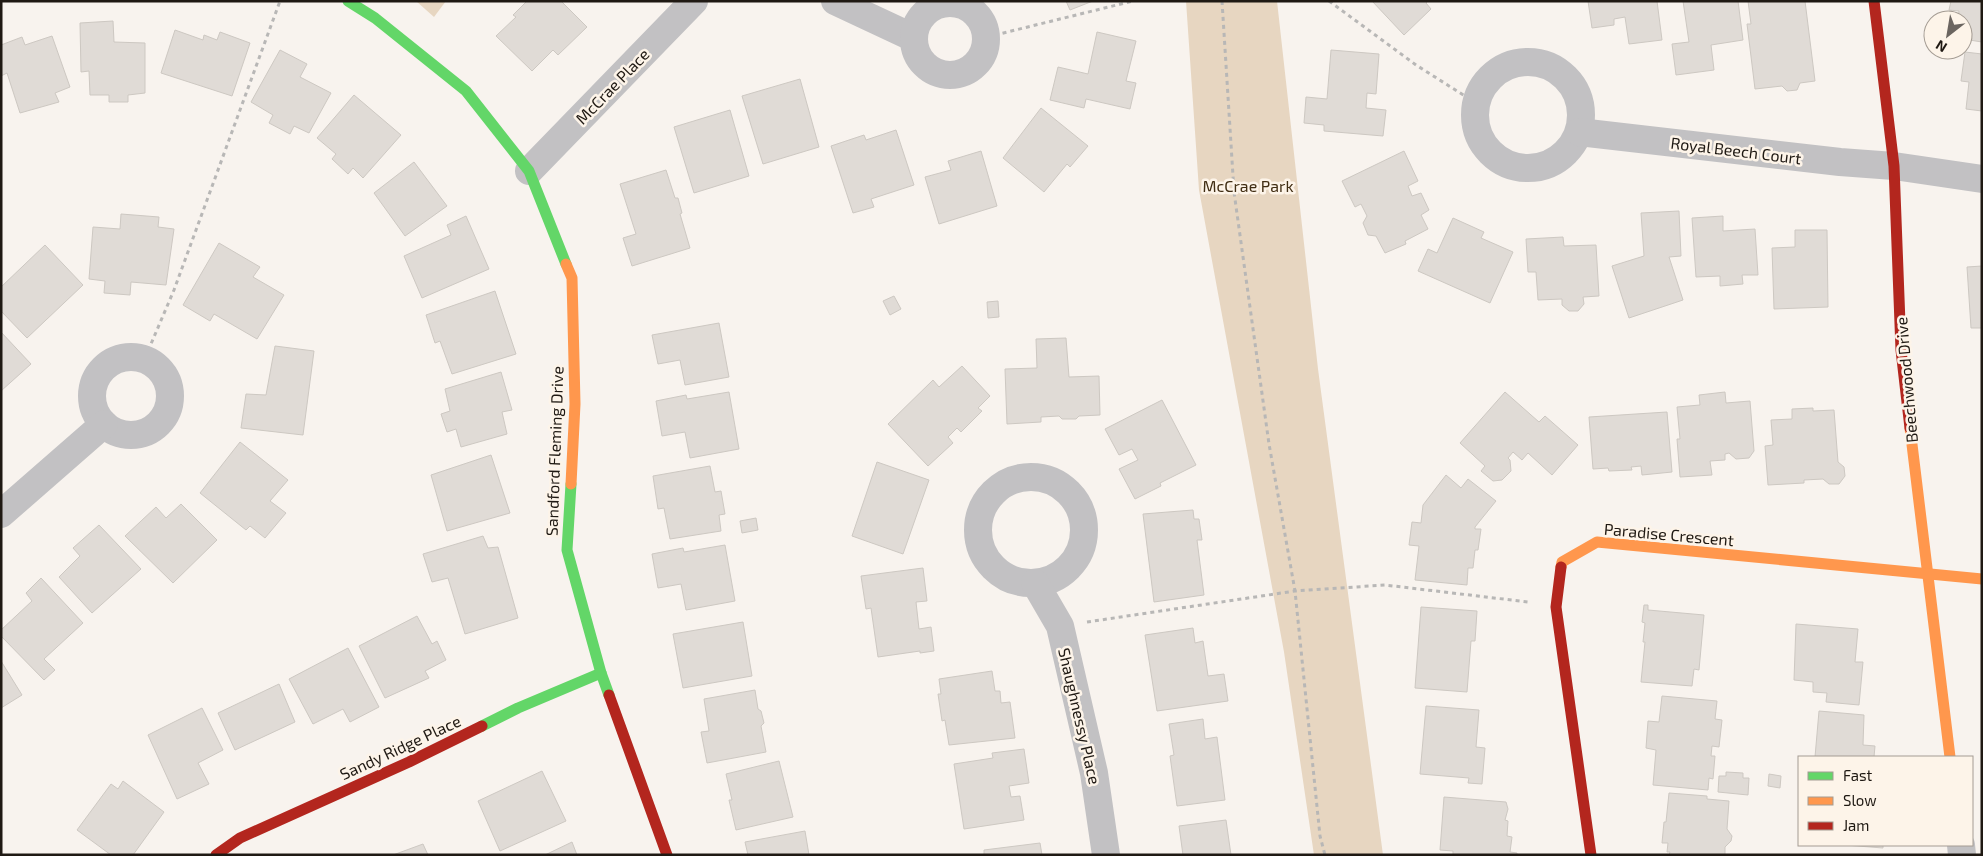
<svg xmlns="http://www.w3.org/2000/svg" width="1983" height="856" font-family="'Exo 2',sans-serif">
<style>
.green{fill:#e7d6c1}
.building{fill:#e0dbd6;stroke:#cdc8c2}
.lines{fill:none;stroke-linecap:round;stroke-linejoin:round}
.path{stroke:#b8b7b6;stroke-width:3;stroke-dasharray:4 4;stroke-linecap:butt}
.street{stroke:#c2c1c3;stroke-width:28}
.fast{stroke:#63d668;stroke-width:11}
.slow{stroke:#ff974d;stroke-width:11}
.jam{stroke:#b3261e;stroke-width:11}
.labels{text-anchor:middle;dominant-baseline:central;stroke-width:5;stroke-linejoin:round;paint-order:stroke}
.street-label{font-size:16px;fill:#1f1913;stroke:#fdf4e9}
.park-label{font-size:16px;fill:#412e14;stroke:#fdf4e9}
</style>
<rect width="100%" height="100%" fill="#f8f3ee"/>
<g class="green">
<path d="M416,1h30l-12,16z"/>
<path d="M1186,1h91l41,368 65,486h-69l-30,-203 -85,-462z"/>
</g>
<g class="building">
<path d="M527,1h34l26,26 -29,28 -5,-5 -21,21 -36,-35 20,-19 -3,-2z"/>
<path d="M1066,1h27l-23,9z"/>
<path d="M1372,1h56l-2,2 5,6 -27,26z"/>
<path d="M1588,1h69l5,39 -33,4 -4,-27 -11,2v6l-22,3z"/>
<path d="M1683,1h55l5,39 -32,5 3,25 -38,5 -4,-31 17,-2z"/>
<path d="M1748,1h57l10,80 -15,2 -3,7 -10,1 -5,-5 -27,3 -8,-65h4z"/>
<path d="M1951,1h31v41l-19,-3v-19h-5l1,-9 -10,-1z"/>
<path d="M113,21l1,21 31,1v50l-17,2v7h-19v-7h-19l-1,-24 -8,1 -1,-49z"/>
<path d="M175,30l28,10 1,-5 13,5 3,-8 30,11 -18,53 -71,-23z"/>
<path d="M1097,32l39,9 -10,40 10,2 -6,26 -44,-10 -2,9 -34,-8 8,-33 30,7z"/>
<path d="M52,36l18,51 -15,6 4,9 -39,11 -13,-40 -6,3v-31l21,-8 3,8z"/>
<path d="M280,50l27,14 -7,13 31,16 -22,40 -15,-7 -4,8 -21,-11 4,-8 -22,-13z"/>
<path d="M1331,50l48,4 -3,40 -9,-1 -1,15 20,2 -3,26 -59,-5v-6l-20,-2 2,-26 21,2z"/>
<path d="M1965,52l17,2v57l-16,-2 3,-27 -8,-1z"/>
<path d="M800,79l19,68 -56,17 -21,-68z"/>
<path d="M354,95l47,40 -38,43 -10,-10 -5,6 -16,-15 4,-5 -19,-16z"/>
<path d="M1041,108l47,38 -18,21 -3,-3 -23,28 -41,-34z"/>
<path d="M730,110l19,66 -55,17 -20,-66z"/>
<path d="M896,130l18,55 -43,14 3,8 -21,6 -22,-67 33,-11 2,5z"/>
<path d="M981,151l16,55 -58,18 -14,-47 26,-7 -3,-9z"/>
<path d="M1404,151l14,30 -10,5 4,10 9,-3 8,17 -8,5 7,14 -23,12 1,3 -21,9 -9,-17 -8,-1 -5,-12 4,-7 -6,-12 -6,3 -13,-26z"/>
<path d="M414,162l33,44 -42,30 -31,-43z"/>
<path d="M666,170l9,28h3l4,15 -2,1 10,34 -58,18 -9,-28 13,-4 -16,-50z"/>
<path d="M1679,211l2,45 -12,1 14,43 -54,18 -17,-52 32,-10 -3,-43z"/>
<path d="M121,214l38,3 -1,10 16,2 -8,56 -35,-3 -1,13 -26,-2 1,-12 -16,-2 4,-52 27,2z"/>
<path d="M466,216l23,53 -67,29 -18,-42 47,-21 -4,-10z"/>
<path d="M1723,216v15l32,-2 3,46h-16l1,9 -23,2v-10l-24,1 -4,-59z"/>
<path d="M1453,218l31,14 -3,6 32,14 -23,51 -72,-32 10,-22 9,4z"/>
<path d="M1795,230h32l1,77 -54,2 -2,-61 23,-1z"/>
<path d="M1563,237l1,9 32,-1 3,51 -16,1 1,7 -6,7h-9l-7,-6v-6l-24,1 -2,-28h-8l-2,-33z"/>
<path d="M219,243l41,24 -7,10 31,18 -27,44 -43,-25 -4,7 -27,-16z"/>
<path d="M45,245l38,40 -56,53 -26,-27v-24z"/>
<path d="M1982,266v62h-11l-4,-61z"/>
<path d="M495,291l21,63 -64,20 -12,-33 -5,2 -9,-28z"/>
<path d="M894,296l7,13 -11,6 -7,-14z"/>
<path d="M998,301l1,16 -11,1 -1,-16z"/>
<path d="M719,323l10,54 -44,8 -5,-25 -22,4 -6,-29z"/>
<path d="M1,332l30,32 -30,27z"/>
<path d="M1066,338l3,39 30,-1 1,39 -21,1 -3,3h-14l-3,-3 -18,1v5l-34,2 -2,-55 32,-1 -1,-29z"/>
<path d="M275,346l39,5 -11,84 -62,-7 5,-34 20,1z"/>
<path d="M962,366l28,30 -12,12 4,3 -21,21 -4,-4 -9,9 5,6 -25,23 -40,-42 45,-44 6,7z"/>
<path d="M501,372l11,38 -10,2 5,22 -46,13 -5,-18 -9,3 -6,-18 9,-3 -5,-22z"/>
<path d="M729,392l10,57 -49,9 -5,-26 -23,4 -6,-35 30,-6 1,4z"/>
<path d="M1505,392l34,30 6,-6 33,29 -26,30 -24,-22 -6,7 -9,-8 -5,6 2,2 1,11 -9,9 -9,1 -12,-10 4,-5 -25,-23z"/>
<path d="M1725,392l1,11 24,-2 4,50 -5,7 -13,1 -7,-6 -4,1v6l-15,1 2,14 -32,2 -3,-38h3l-3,-32 23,-2 -1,-10z"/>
<path d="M1162,400l34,65 -36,18 1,3 -26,13 -16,-30 19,-9 -6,-11 -13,6 -14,-26z"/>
<path d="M1813,408v3l21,-1 4,52 6,5 1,9 -6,8h-10l-6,-5 -19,1v3l-36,2 -3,-39 8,-1 -2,-25 21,-1v-10z"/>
<path d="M1667,412l5,60 -30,3 -1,-9 -10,1 1,3 -23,1 -1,-3 -15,1 -4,-52z"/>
<path d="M240,442l48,38 -18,21 16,12 -21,25 -15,-12 -4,4 -46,-37z"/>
<path d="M491,455l19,58 -63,18 -16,-56z"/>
<path d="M877,462l52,18 -26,74 -51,-18z"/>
<path d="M710,466l5,26 6,-1 4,23 -6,1 2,16 -51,8 -6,-31 -6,1 -5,-33z"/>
<path d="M1446,475l15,13 7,-9 28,22 -21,26v2h6l-3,21h-3l-2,18h-5l-1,17 -52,-5 4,-34 -10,-1 3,-23 9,1 2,-18z"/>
<path d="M181,504l36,36 -44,43 -48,-47 31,-29 10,11z"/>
<path d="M1193,510l1,9h5l3,21h-5l7,55 -50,7 -11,-88z"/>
<path d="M756,518l2,12 -16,3 -2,-12z"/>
<path d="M99,525l42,44 -49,44 -33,-36 21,-21 -7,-8z"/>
<path d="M483,536l5,12 10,-1 20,71 -53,16 -17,-56 -16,4 -9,-28z"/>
<path d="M725,545l10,56 -49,9 -5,-26 -23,4 -6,-34 31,-6 1,4z"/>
<path d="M923,568l4,33 -11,1 3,27 12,-2 3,24 -14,2v-2l-42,6 -7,-49 -5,1 -5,-33z"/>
<path d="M41,578l42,45 -39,36 11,11 -11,10 -43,-44v-6l31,-29 -6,-8z"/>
<path d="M1644,605h4v5l56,5 -5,55 -5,-1 -2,17 -51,-4 4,-40h-2l2,-19 -3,-1z"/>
<path d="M1421,607l56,4 -2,30h-4l-4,51 -52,-4z"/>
<path d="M417,616l15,28 5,-3 9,19 -21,11 4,7 -44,20 -26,-52z"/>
<path d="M743,622l9,54 -69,12 -10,-54z"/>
<path d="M1796,624l62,5 -3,33h8l-4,43 -33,-3 1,-9 -14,-1v-10l-19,-2z"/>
<path d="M1193,628l2,15 8,-2 5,35 16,-2 4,27 -71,10 -12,-76z"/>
<path d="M348,648l31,59 -29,15 -7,-13 -30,15 -24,-45z"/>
<path d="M1,661l21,34 -21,13z"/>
<path d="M992,671l3,20h5l1,12 9,-1 5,36 -66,7 -4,-25 -3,1 -4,-27h3l-2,-15z"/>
<path d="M279,684l16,38 -60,28 -17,-37z"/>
<path d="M755,690l3,19 3,2 3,12 -3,3 5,26 -59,11 -6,-31 8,-1 -5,-32z"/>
<path d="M1662,696l55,5 -2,18 7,1 -3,27 -7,-1 -1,10h4l-2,23 -4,-1 -1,12 -55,-5 3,-35 -10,-2 2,-27 11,1z"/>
<path d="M1426,706l53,4 -3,37 9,1 -3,36 -14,-1 1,-5 -49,-4z"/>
<path d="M202,708l21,42 -25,13 11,21 -32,15 -29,-64z"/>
<path d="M1819,711l45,4 -1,30 12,1 -1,11h-59z"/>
<path d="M1203,719l2,20 12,-2 8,63 -48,6 -7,-50 4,-1 -5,-31z"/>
<path d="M1024,749l5,34 -20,3 2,11 9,-1 4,24 -60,9 -10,-65 39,-6 -1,-5z"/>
<path d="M779,761l14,56 -57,13 -7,-30h3l-6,-26z"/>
<path d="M542,771l24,50 -66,30 -22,-50z"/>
<path d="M1726,772l17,1v5h6l-1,17 -30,-3 1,-16h7z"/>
<path d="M1769,774l12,2 -1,12 -12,-2z"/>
<path d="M123,781l41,31 -31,43h-22l-34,-25 34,-46 7,5z"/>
<path d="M1669,793l38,3v3l22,2 -2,28 5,7 -1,5 -6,6v8h-56l1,-3h-3l1,-9h-6l2,-21h2z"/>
<path d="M1444,797l62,5 2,7 -3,11 3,1 -1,15 5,1 -2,15 7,1v2h-64v-4l-13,-1z"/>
<path d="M1226,820l5,35h-48l-4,-29z"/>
<path d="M805,831l4,24h-61l-3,-13z"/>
<path d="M572,842l5,13h-32z"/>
<path d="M1040,843l2,12h-58v-5z"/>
<path d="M423,844l5,11h-35z"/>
<path d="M1845,845h38v3z"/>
</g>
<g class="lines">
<g class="path">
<path d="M1222,1l12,191 35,252 26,147 25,245 5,19"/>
<path d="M1329,1l87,64 60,38"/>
<path d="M987,37l146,-36"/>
<path d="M145,358l29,-68 106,-289"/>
<path d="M1087,622l208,-31 90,-6 143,17"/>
</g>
<g class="street">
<path d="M835,1l79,37"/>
<circle cx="950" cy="39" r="36"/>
<circle cx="1528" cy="115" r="53"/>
<path d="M1579,132l261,30 54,4 88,13"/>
<path d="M529,171l165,-170"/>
<circle cx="131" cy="396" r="39"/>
<circle cx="1031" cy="530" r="53"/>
<path d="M1,514l103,-90"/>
<path d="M1035,583l25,43 34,147 12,82"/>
<path d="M1961,845l1,10"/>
</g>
<g class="fast">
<path d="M348,1l27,17 91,73 63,80 37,93"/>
<path d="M571,484l-4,66 34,123 8,22"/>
<path d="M482,726l36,-18 83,-35"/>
</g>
<g class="slow">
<path d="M566,264l6,14 3,126 -4,80"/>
<path d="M1910,428l40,329"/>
<path d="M1561,567l1,-5 35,-20 385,37"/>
</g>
<g class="jam">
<path d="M1874,1l20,165 7,184 9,78"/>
<path d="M1561,567l-5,40 35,248"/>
<path d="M609,695l58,160"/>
<path d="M216,855l24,-17 169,-76 73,-36"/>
</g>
</g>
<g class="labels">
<g class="street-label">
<text transform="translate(612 86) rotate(-46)">McCrae Place</text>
<text transform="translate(1736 150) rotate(7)">Royal Beech Court</text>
<text transform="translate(1906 380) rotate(-95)">Beechwood Drive</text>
<text transform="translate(554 451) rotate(-88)">Sandford Fleming Drive</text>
<text transform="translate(1669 534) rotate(5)">Paradise Crescent</text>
<text transform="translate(1080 716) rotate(77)">Shaughnessy Place</text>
<text transform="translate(400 747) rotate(-25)">Sandy Ridge Place</text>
</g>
<g class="park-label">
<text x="1248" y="185">McCrae Park</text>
</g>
</g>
<rect width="1983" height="856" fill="none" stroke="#1f1913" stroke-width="5"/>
<rect x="1798" y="756" width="175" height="90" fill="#fdf4e9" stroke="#a49c93"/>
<rect x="1808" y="772" width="25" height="8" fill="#63d668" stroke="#a49c93"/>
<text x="1843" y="781" font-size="15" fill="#1f1913">Fast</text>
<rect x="1808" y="797" width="25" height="8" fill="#ff974d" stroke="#a49c93"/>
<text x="1843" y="806" font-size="15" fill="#1f1913">Slow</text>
<rect x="1808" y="822" width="25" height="8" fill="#b3261e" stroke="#a49c93"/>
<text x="1843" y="831" font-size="15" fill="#1f1913">Jam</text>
<g transform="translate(1948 35) rotate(211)"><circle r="24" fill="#fdf4e9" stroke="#a49c93"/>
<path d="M0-4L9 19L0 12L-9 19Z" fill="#6b6560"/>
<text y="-8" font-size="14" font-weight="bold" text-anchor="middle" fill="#1f1913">N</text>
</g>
</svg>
